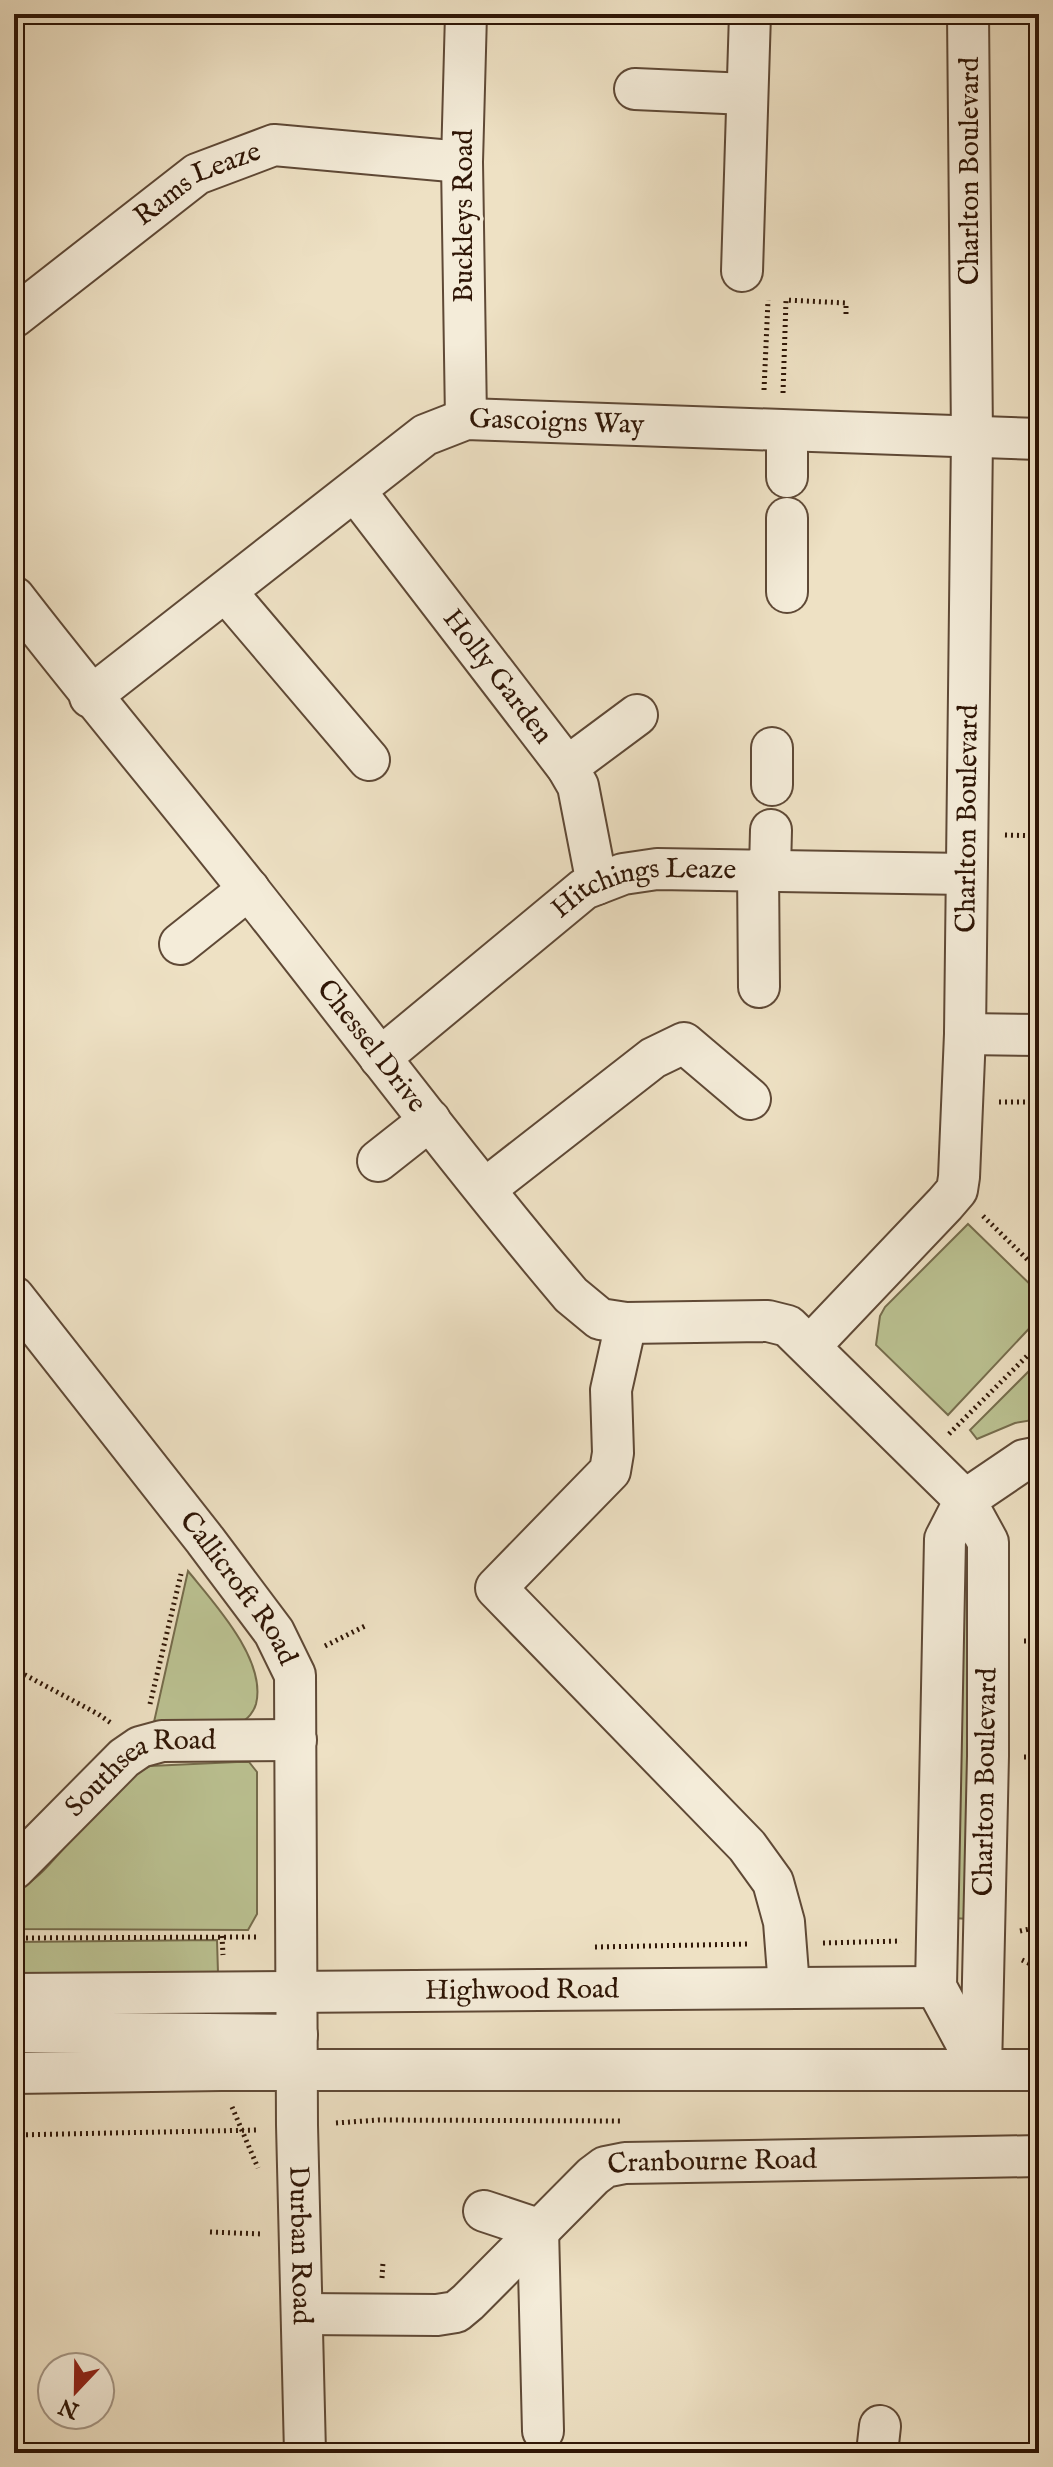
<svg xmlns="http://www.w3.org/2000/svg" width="1053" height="2467" font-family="'IM FELL English',serif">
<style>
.green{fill:#bbc292;stroke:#756c4c;stroke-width:2}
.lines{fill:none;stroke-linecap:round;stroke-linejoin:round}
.minor-casing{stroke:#5f4936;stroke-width:44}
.path{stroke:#2f1606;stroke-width:5;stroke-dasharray:2 4;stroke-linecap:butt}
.minor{stroke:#f4ecd9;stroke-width:40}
.labels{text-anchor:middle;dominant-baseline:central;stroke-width:7;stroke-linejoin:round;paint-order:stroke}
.street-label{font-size:28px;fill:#2f1606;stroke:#f4ecd9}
</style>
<rect width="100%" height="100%" fill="#eee1c4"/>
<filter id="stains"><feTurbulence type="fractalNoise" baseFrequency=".0025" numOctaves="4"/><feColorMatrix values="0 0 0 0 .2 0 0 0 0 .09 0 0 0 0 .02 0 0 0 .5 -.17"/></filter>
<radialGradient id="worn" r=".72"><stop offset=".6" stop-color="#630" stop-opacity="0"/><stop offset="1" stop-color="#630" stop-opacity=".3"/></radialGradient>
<g class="green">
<path d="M968,1224l71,69v25l-91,97 -72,-70 4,-29 5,-9z"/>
<path d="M1039,1361v58l-24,4 -38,16 -7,-9z"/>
<path d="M958,1530h15l-4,389 -16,-1z"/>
<path d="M188,1571c26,32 79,89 68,133 -2,7 -8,16 -16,18 -10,4 -70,0 -86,0z"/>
<path d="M237,1762h12l8,10v142l-9,16 -234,-1v-34c9,-8 20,-15 29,-24 30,-30 69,-88 107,-105z"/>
<path d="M217,1940l1,33 -204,2v-33z"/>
</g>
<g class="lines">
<defs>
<g id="minor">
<path d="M635,89l112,5"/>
<path d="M742,271l8,-257"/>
<path id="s1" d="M14,317l183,-143 77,-29 188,17"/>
<path d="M466,419l-4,-257 4,-148"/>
<path d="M787,477v-46"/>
<path id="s2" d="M355,491l212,276 11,19 19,98"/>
<path d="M787,518v74"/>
<path d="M227,593l142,167"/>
<path id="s3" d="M14,597c77,100 158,195 236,294 107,135 210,273 321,404l29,24 26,4 142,-2 20,5 177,174 23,42v214l-7,314"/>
<path id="s4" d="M90,697l335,-262 41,-16 573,20"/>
<path d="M567,767l70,-52"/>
<path d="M772,785v-37"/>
<path d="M758,869l1,118"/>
<path d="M770,869l1,-39"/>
<path d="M180,944l69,-55"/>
<path d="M965,1034l74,1"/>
<path id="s5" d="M380,1058l204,-169 39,-15 34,-5 309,5"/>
<path d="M378,1161l52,-41"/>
<path d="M485,1189l168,-131 31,-15 66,56"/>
<path id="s6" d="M14,1297l191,243 69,92 21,43 2,450 8,328"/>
<path d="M626,1323l-15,67 2,63 -3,18 -114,117 251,258 26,36 11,40 5,65"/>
<path id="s7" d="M810,1346l135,-142 12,-14 2,-13 6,-143 7,-597 -4,-423"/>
<path id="s8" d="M14,1869l110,-111 16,-11 22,-6 134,-1"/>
<path id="s9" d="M14,1994l922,-7"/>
<path d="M14,2032l283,3"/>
<path d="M979,2067l-43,-80 9,-448 20,-39 59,-40 15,-3"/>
<path d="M14,2073l207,-3h818"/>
<path d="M484,2211l54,18 5,202"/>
<path id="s10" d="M302,2314l135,1 19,-3 12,-10 125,-126 12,-9 20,-4 414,-7"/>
<path d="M877,2453l3,-27"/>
</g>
</defs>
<use href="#minor" class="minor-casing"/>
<g class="path">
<path d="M764,390l4,-90"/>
<path d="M783,393l3,-93 60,3v14"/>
<path d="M1005,835l34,1"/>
<path d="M999,1102h30l10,5"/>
<path d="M983,1216l56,55"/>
<path d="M949,1434l90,-90"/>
<path d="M1024,1641h15"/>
<path d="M325,1646l42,-21"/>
<path d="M14,1669l84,45 13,9"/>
<path d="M150,1704l31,-130"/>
<path d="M1024,1757h15"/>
<path d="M1020,1931l19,-4"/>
<path d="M222,1936l1,19"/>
<path d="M14,1938l245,-1"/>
<path d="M823,1943l78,-2"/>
<path d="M595,1947l154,-3"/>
<path d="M1022,1960l17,8"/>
<path d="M232,2107l26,61"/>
<path d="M336,2123l43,-3 243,1"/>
<path d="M14,2135l244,-5"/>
<path d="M210,2232l53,2"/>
<path d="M382,2278l1,-16"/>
</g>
<use href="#minor" class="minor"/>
</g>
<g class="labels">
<g class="street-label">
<text transform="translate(970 171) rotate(-90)">Charlton Boulevard</text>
<text stroke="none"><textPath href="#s1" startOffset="228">Rams Leaze</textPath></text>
<text transform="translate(464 216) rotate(-90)">Buckleys Road</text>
<text stroke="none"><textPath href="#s4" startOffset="560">Gascoigns Way</textPath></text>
<text stroke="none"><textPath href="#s2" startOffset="234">Holly Garden</textPath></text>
<text stroke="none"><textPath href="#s7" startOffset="586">Charlton Boulevard</textPath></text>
<text stroke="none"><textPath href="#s5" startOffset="324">Hitchings Leaze</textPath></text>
<text stroke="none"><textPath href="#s3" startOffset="574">Chessel Drive</textPath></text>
<text stroke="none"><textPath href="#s6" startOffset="368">Callicroft Road</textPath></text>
<text stroke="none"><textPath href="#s8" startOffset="166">Southsea Road</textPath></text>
<text transform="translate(986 1782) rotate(-89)">Charlton Boulevard</text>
<text stroke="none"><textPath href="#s9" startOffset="508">Highwood Road</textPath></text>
<text stroke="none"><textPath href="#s10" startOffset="470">Cranbourne Road</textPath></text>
<text stroke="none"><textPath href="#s6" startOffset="1042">Durban Road</textPath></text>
</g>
</g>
<rect width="1053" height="2467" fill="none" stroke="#eee1c4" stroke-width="48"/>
<rect x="16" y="16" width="1021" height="2435" fill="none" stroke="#2f1606" stroke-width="4"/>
<rect x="24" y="24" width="1005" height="2419" fill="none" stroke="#2f1606" stroke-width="2"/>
<g transform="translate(76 2391) rotate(202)"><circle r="38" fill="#f4ecd9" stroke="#a59685" stroke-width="2"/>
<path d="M0-6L14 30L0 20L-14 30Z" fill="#8f2418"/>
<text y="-12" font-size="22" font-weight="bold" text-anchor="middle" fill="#2f1606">N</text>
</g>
<rect width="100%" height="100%" filter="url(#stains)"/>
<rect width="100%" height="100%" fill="url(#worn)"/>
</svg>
